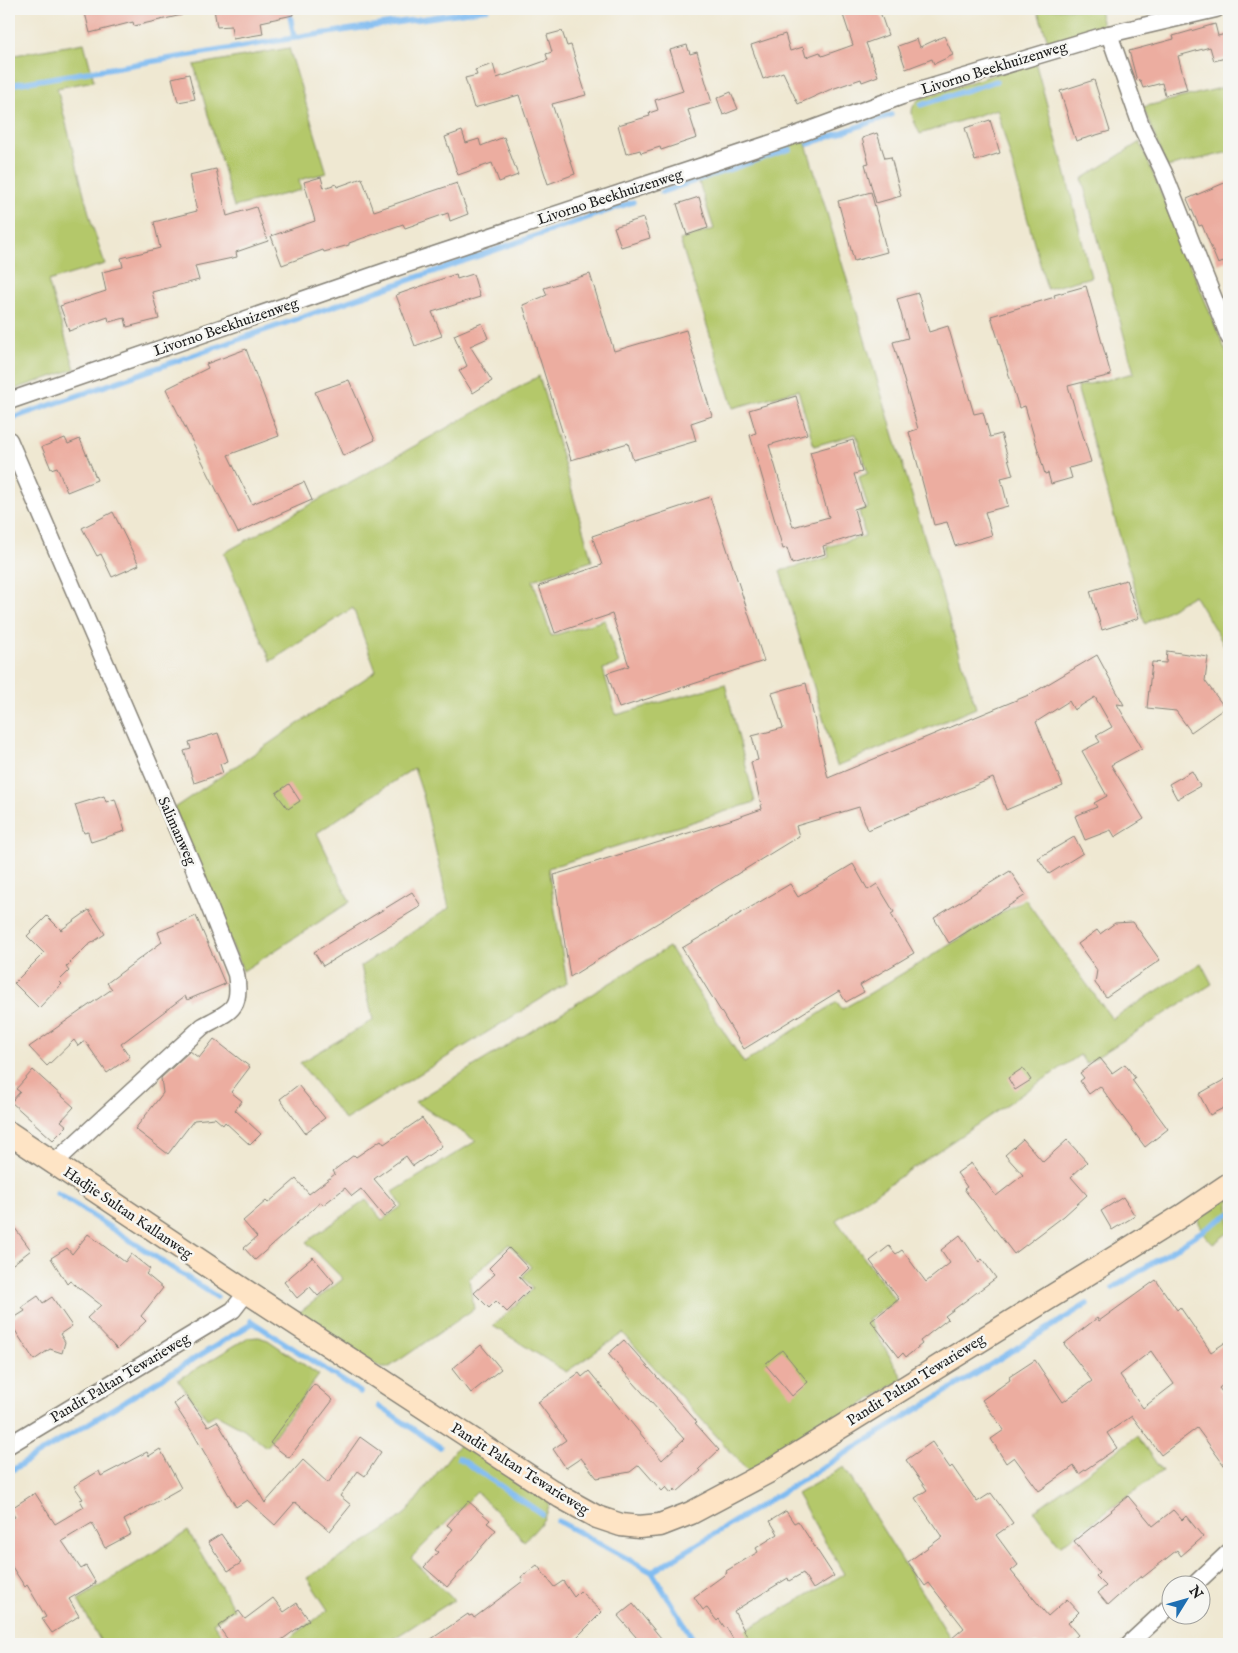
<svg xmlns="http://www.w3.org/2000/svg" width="1238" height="1653" font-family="'IM FELL English',serif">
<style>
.green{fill:#b4c86b;stroke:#687244}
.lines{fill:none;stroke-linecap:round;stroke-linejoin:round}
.stream{stroke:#7fbbf1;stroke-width:5.5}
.building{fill:#ecada0;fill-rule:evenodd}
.street-casing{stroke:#868277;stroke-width:19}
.secondary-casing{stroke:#868277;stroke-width:25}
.street{stroke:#fff;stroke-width:16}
.secondary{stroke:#fee4c5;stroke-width:22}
.labels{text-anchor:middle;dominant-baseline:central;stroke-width:5;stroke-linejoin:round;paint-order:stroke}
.street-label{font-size:15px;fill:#1c1c1c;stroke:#f6f6f2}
</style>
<rect width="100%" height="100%" fill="#f6f6f2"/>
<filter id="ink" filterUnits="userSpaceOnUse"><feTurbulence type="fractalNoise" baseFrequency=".02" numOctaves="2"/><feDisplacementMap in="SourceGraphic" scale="10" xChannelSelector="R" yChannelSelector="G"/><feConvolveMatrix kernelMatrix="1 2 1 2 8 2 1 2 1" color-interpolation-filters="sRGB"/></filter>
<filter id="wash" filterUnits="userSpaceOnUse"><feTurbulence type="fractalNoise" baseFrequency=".0096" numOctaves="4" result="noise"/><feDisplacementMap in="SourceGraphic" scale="20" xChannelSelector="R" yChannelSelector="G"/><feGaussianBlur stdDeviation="1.12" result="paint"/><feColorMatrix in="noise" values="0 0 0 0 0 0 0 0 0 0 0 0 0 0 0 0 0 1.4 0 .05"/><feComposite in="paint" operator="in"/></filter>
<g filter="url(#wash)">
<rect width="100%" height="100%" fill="#efe8d2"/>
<g class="green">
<path d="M1037,9h62l4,17 -54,18z"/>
<path d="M84,43l10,38 -37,7 35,137 13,39 -57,17 27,88 -66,22v-335z"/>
<path d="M289,48l38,125 -28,7 2,10 -67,17 -40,-142z"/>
<path d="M1035,61l31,114 25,102 -44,12 -50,-180 -77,25c-6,-14 -14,-23 -1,-35z"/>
<path d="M1229,86v66l-62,15 -24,-60z"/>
<path d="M804,137l172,571 -139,58 -57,-195 49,-14 -2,-10 38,-11 -6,-25 9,-3 -9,-31 9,-4 -12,-39 -42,12 -16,-56 -65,18 -53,-168 34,-11 -18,-56z"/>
<path d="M1140,142l89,217v294l-35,-58 -49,29 -68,-237 57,-14 -52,-194z"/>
<path d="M539,376l53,185 -59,19 18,56 54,-16 14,44 -16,5 13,46 109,-31 30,118 -207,66 19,115 -222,137 -45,-57 73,-43 -12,-54 88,-58 -26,-113 -9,-27 -97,65 33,69 -107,69 -69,-163 202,-137 -23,-63 -82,53 -47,-108z"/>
<path d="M1025,899l87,120 89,-56 11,21 -126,80 -6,-9 -244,165 60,81 -28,18 35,60 -152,95 -128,-141 -57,39 -73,-46 40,-37 -10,-13 8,-9 -22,-23 -40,35 5,30 -86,59h-7l-85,-53 47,-36 -37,-37 60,-42 16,20 20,-14 -9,-14 83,-51 -61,-39 254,-155 75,116 93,-61 5,7 25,-14z"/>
<path d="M1229,1192v40l-16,12c-10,-9 -14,-18 -16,-30z"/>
<path d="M258,1337l10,3 51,35 -53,72 -22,-18 -28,-15 -9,5 -29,-39 69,-42z"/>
<path d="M1137,1436l25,35 -102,75 -26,-35z"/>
<path d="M460,1445h4l85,56c2,14 -15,31 -25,40l-47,-49 -66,66 43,42 -69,44h-103l46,-34 -21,-32 76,-47 24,-19 49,-64z"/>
<path d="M844,1467l110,177h-232l122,-70 -47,-80z"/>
<path d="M188,1531l46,78 -21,14 15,21h-126l-24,-44z"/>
</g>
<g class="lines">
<g class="stream">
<path d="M289,9l5,29 193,-29"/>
<path d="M9,85l285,-47"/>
<path d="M921,105l75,-24"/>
<path d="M809,144l82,-29"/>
<path d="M662,192l128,-43"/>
<path d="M13,418l620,-216"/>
<path d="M57,1193l160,104"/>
<path d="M1113,1288l116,-74"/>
<path d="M251,1321l109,71"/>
<path d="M379,1406l61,41"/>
<path d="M459,1458l83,56"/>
<path d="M9,1472l244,-149"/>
<path d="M558,1521l94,51"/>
<path d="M696,1644l-44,-72 323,-198 112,-70"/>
</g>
</g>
<g id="blocks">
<g class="building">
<path d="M84,9h97l1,6 -48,11 -1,-4 -43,11z"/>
<path d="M214,9h78l1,6 -32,7 2,12 -30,5 -2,-13 -14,1z"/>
<path d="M841,9h38l9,26 -22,8 12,33 -16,6 -1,-3 -32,11 -31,14 -15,-32 -20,7 -12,-34 34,-11 5,17 13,-4 3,10 14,-5 2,4 31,-11z"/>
<path d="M1215,24l3,12 11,-3v24l-15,4 -4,-14 -32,9 9,34 -22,5 -3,-12 -19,5 -3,-8 -3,1 -8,-30 45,-12 -1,-3z"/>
<path d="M562,31l5,15 4,-1 15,50 -34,9 23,70 -27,10 -29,-89 -45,13 -9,-30 12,-3 -2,-5 18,-6 4,14 51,-18 -2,-6 6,-2 -5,-17z"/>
<path d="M944,36l9,19 -19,9 -2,-5 -26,10 -8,-23 19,-7 3,8z"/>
<path d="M687,45l3,9 7,-2 15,51 -24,7 9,28 -36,12 -1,-3 -19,6 -1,-3 -14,4 -8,-29 32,-9 -1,-3 9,-3 -3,-10 28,-9 -13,-41z"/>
<path d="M189,74l6,25 -17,3 -6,-24z"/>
<path d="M1094,80l16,51 -34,10 -16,-50z"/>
<path d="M731,92l7,17 -15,6 -6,-17z"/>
<path d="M990,120l10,33 -25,8 -10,-33z"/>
<path d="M462,131l4,12 13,-4 2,7 23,-9 14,38 -19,7 -7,-19 -34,12 -13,-38z"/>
<path d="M877,133l8,25 6,-1 10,39 -25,7 -11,-39 4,-1 -7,-25z"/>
<path d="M216,169l11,47 29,-9 12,34 -32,11 1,5 -42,9 4,14 -47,12 7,27 -32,8 -2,-9 -16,4 -1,-5 -39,14 -9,-25 46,-15 -4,-19 21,-5 -2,-9 39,-10 -6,-26 43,-11 -8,-36z"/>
<path d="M321,177l3,11 12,-4 1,3 25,-9 12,33 83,-28 11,31 -18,7 -2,-8 -43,15 -2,-4 -54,19v2l-25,7 -1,-2 -41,15 -11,-29 44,-15 -11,-39z"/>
<path d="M1229,181v79l-11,4 -16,-39 -3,1 -12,-27z"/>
<path d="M871,192l16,60 -33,9 -16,-60z"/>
<path d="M699,197l9,31 -21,7 -10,-31z"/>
<path d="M643,218l7,20 -29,9 -7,-20z"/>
<path d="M456,274l1,5 16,-5 7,23 -48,15 10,24 -27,10 -19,-51z"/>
<path d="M590,274l24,77 72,-21 26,86 -21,7 5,18 -63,19 -5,-17 -57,17 -48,-155 24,-10 -3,-7z"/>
<path d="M1086,286l25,89 -43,11 23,76 -22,6 3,10 -21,6 -3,-11 -3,1 -20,-68 -6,2 -28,-92 64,-19 -1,-2z"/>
<path d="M918,293l11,39 19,-6 26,88 9,-2 7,25 11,-3 12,41 -12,3 7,28 -23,6 7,23 -37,11 -8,-24 -13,3 -25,-93 9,-3 -25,-87 15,-4 -11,-39z"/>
<path d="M482,323l6,15 -18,8 22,35 -19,12 -14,-22 8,-5 -13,-31z"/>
<path d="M246,349l33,87 -51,19 24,49 52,-22 8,18 -39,17v-1l-35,17 -72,-144 42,-21 -2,-4z"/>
<path d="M349,380l26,60 -32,16 -28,-64z"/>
<path d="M796,396l11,38 -38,11 24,82 36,-10 -19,-65 43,-12 9,32 -8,2 10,32 -10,3 7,25 -38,12 2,8 -33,10 -5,-16 -4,1 -33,-114 6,-2 -7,-23z"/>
<path d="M65,438l3,6 12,-5 17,41 -30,12 -10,-25 -6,2 -9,-22z"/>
<path d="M710,497l54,164 -145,47 -12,-35 22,-7 -17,-52 -57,19 -16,-47 63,-21 -10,-29z"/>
<path d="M113,512l26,53 -27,12 -11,-23 -4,2 -15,-28z"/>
<path d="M1126,580l13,38 -37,12 -12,-39z"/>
<path d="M1167,651l41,6 -3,24 20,27 -34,24 -15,-21 -29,-3 5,-46 14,1z"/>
<path d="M1097,655l27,50 -7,-1 25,44 -31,17 33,54 -29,18 -4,-7 -26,10 -10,-24 22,-9 -3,-4 13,-7 -25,-45 18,-9 -4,-6 16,-9 -17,-30 -21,13 -5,-9 -33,21 27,64 -57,24 -13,-32 -125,52 -9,-23 -63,19 3,10 -229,141 -16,-102 176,-55 32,-11 -11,-47 7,-2 -6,-24 31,-8 -11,-35 34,-10 22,95 203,-84z"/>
<path d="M218,733l10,28 -8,3 3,9 -29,10 -10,-32 7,-2 -2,-7z"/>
<path d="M1192,771l8,15 -23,13 -8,-15z"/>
<path d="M289,784l11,17 -12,8 -12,-16z"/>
<path d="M104,796l2,6 9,-3 10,32 -34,11 -3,-10 -4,1 -9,-28z"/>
<path d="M1074,837l9,16 -34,21 -11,-16z"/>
<path d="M853,864l15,26 9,-6 17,28 -3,2 23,39 -54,32 4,7 -18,10 -7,-11 -95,58 -62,-101 108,-64 8,13z"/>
<path d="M1010,871l16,24 -77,48 -15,-25z"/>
<path d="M412,892l9,14 -98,60 -9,-14z"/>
<path d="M89,910l16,24 -18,12 -21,21 3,4 -10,10 3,3 -23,24 -25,-25 30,-30 -17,-17 20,-20 14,14z"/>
<path d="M196,916l29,68 -38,16 -2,-4 -64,48 9,13 -23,16 -22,-32 -7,5 -4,-6 -27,26 -18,-19 83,-58 -5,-6 55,-41 -4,-10z"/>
<path d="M1133,922l27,38 -54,37 -11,-14 2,-13 -19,-26 19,-14 3,4 15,-11z"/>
<path d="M214,1039l36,28 -19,25 11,9 -7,9 26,24 -11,11 -25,-23 -2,3 -8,-7 -21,2 -26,34 -33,-25 28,-36 -2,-15 29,-27 9,7z"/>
<path d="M1100,1058l12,15 13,-9 10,14 -3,2 36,49 -23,18 -45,-61 -11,8 -9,-13 4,-3 -4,-5z"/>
<path d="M1023,1068l8,12 -16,10 -7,-12z"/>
<path d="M33,1070l41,37 -13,14 6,5 -14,14 -42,-38 9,-10 -4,-3z"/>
<path d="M1229,1077v28l-19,10 -11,-21z"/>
<path d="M298,1085l27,33 -20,15 -25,-34z"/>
<path d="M422,1118l20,28 -29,20 -7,-10 -32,23 23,27 -13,11 -23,-28 -9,7 -7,-8 -22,17 -2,-3 -66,58 -11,-12 13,-11 -14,-16 23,-20 2,2 28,-24 13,15 26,-20 -2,-3 21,-16 2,2 25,-17 3,4z"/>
<path d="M1023,1139l20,23 24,-22 20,22 -16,15 16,18 -23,21 -50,38 -50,-65 3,-2 -10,-14 14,-10 25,33 27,-21 -18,-20z"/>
<path d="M1123,1197l12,19 -23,14 -11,-19z"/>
<path d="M9,1220l22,30 -22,17z"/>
<path d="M88,1234l37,28 6,-8 19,15 -4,5 17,14 -22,28 5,5 -29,28 -30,-31 14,-13 -31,-24 -3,3 -16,-26 16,-10 5,6z"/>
<path d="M960,1235l19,27 3,-3 14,19 -51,38 3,3 -28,22 2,3 -16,13 -3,-4 -4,4 -28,-36 28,-22 -29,-38 19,-15 7,8 6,-4 24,32 24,-19 -9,-13z"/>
<path d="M509,1248l19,20 -9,9 11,12 -23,23 -11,-11 -7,7 -15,-15 21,-19 -6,-6z"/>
<path d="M313,1257l21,25 -16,14 -8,-9 -13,11 -13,-16z"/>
<path d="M1156,1280l21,30 3,-3 31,45 18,-12v40l-10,8 10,13v71l-32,-44 -36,27 -29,-39 -25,17 10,15 -38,26 -5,-8 -35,25 -25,-34 -8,6 -15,-24 13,-9 -22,-30 28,-20 -1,-3 26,-17 28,42 29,-21 -28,-37 33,-26 2,3zM1151,1351l23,33 -31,24 -23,-33z"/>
<path d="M38,1296l5,7 9,-6 20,29 -12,8 5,8 -3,11 -12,-4 -16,11 -25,-39 16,-10 -3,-4z"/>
<path d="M624,1340l73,82 -2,1 24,27 -20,19 2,2 -24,21 -2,-3 -4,4 -5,-6 -4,4 -23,-26 -9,7 -33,6 -16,-20 -15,10 -13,-19 13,-9 -28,-38 41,-29 3,4 7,-6 73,89 22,-21 -76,-85z"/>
<path d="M481,1345l20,24 -30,24 -19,-24z"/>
<path d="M782,1350l26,32 -16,14 -27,-32z"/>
<path d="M314,1384l19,16 -44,58 -19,-15z"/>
<path d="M186,1395l22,31 9,-5 48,82 38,-43 25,23 32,-46 21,15 -16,24 -7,-5 -18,25 11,9 -21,26 -35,-29 -20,23 -28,-25 -11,7 -43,-74 -19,-29z"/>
<path d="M932,1442l18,26 2,-2 25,36 14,-9 22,30 -17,12 22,30 -7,6 37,45 19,-17 12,13 -11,11 10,12 -10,9h-123l19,-16 -35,-45 -4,3 -17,-24 34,-25 -27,-39 12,-8 -21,-30z"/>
<path d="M160,1449l21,39 -57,32 7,14 -26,14 -13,-25 -30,18 19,28 5,-3 10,17 -27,16 10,17 -27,17 -10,-14 4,-2 -19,-32 -2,2 -16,-25v-41l6,-4 -5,-8 25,-16 20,31 29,-17 -4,-7 3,-1 -9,-13 25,-15 2,5 46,-24 2,4z"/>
<path d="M1128,1496l25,30 20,-16 9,10 4,-4 17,21 -22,19 -4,-6 -35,28 -1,-2 -33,29 -10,-12 8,-7 -10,-10 3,-3 -25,-32 38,-30 -1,-1z"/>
<path d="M468,1501l22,19 -3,3 9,7 -49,57 -23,-20 14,-15 -3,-2 18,-21 -6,-4z"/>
<path d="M786,1511l8,12 4,-2 36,55 -21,13 -10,-16 -14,8 -1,-3 -54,33 17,33h-15l-10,-17 -1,1 -6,-9 -2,2 -10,-13 -4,2 -9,-13 33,-24 -1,-2 32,-19 -2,-4 22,-14 -8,-13z"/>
<path d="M221,1534l20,29 -13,8 -20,-29z"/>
<path d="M537,1565l17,22 9,-6 11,16 6,-6 22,21 -32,32h-146l44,-30 1,2 3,-1 2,3 49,-37 -2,-4z"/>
<path d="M273,1598l11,14 13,-9 12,17 -33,24h-45l-13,-18 21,-15 6,8z"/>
<path d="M633,1604l33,40h-24l-24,-28z"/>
</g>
</g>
</g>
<g filter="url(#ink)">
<use href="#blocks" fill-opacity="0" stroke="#868277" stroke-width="1"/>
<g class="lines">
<defs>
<g id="street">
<path d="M1109,34l33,94 22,45 65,164"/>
<path d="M9,401l386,-133 401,-133 106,-39 207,-62 107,-25"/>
<path d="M9,440l184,426 43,108c6,35 -5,37 -33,52l-149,137"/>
<path d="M9,1445l224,-135 14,-18"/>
<path d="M1193,1586l36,-34"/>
<path d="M1129,1644l41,-38"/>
</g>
<path id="secondary" d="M9,1133l238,159 314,205 36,20 24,8 18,2 21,-2 31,-12 79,-42 413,-256 46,-31"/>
</defs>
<use href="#street" class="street-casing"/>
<use href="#secondary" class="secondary-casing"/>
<use href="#street" class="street"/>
<use href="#secondary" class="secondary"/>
</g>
</g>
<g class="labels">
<g class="street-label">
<text transform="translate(994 68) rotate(-17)">Livorno Beekhuizenweg</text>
<text transform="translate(610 197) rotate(-18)">Livorno Beekhuizenweg</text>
<text transform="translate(226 327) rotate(-19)">Livorno Beekhuizenweg</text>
<text transform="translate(177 831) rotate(66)">Salimanweg</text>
<text transform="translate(128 1213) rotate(34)">Hadjie Sultan Kallanweg</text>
<text transform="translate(120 1378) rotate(-31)">Pandit Paltan Tewarieweg</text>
<text transform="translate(916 1380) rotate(-32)">Pandit Paltan Tewarieweg</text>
<text transform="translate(520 1469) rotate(32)">Pandit Paltan Tewarieweg</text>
</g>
</g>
<rect width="1238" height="1653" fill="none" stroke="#f6f6f2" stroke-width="30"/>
<g transform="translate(1186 1600) rotate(53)"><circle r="24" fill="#f6f6f2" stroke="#9f9f9c"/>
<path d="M0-4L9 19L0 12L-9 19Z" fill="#1f6fb2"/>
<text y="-8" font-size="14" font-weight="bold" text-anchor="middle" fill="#1c1c1c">N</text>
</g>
</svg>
